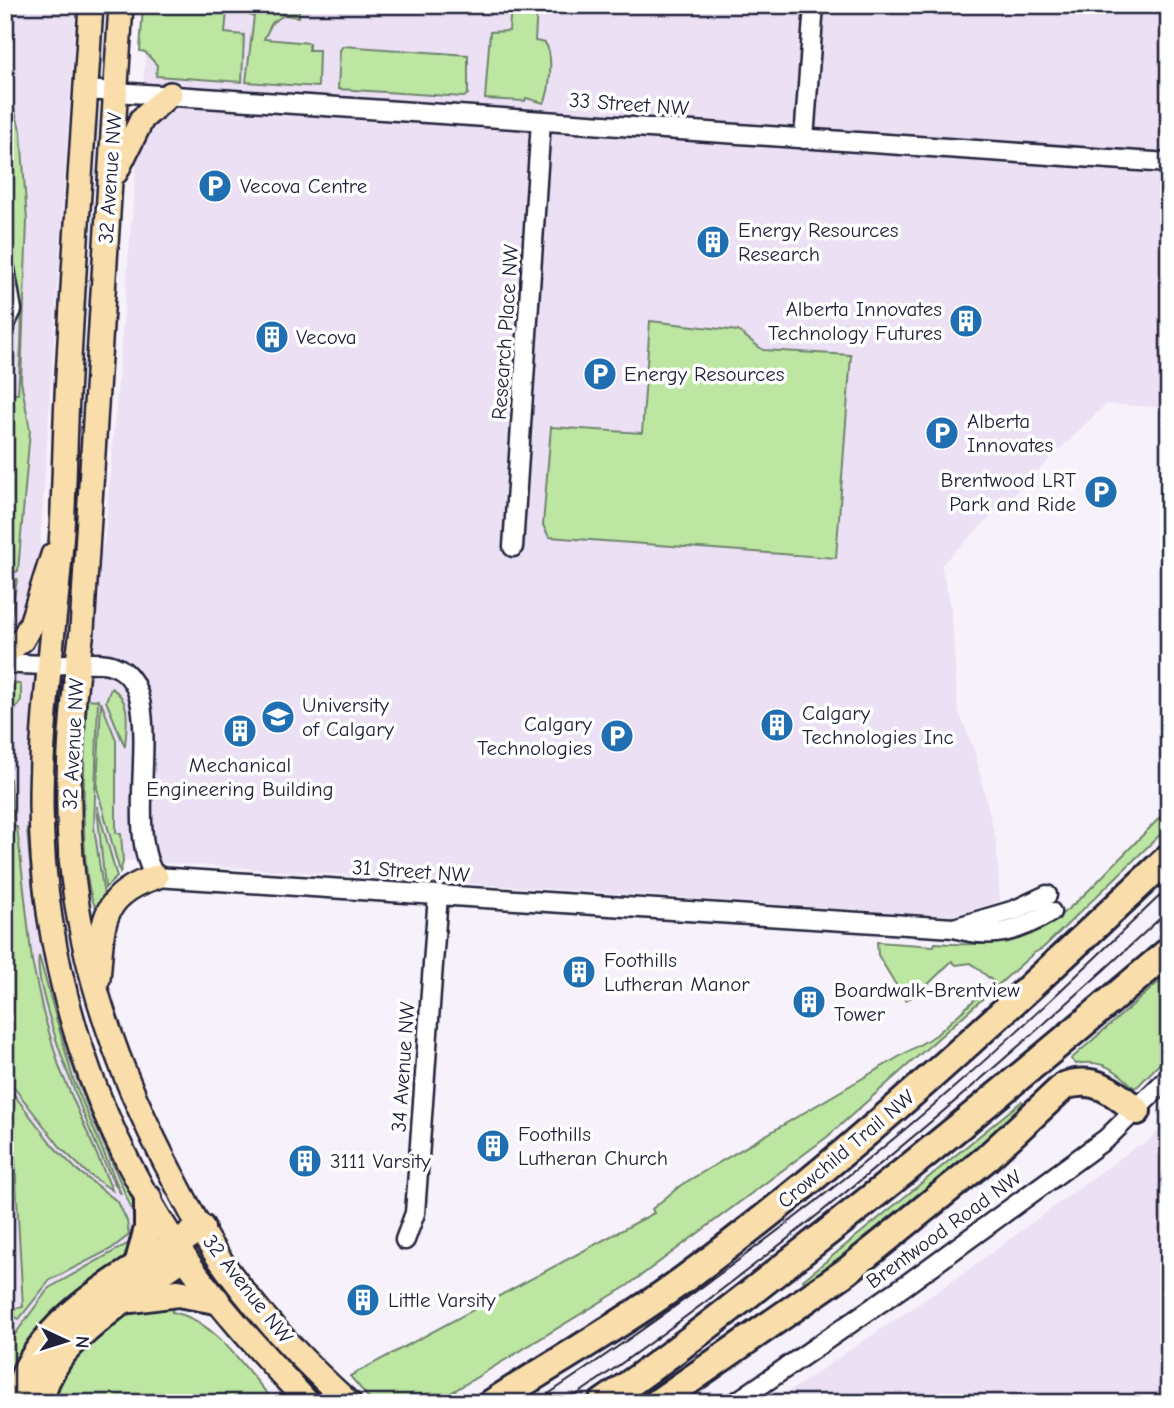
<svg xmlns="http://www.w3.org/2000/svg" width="1174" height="1408" font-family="'Comic Neue',sans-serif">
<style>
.built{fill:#ebe0f4}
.green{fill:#bde6a2;stroke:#70846e;stroke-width:2}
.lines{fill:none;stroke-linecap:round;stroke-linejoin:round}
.minor-casing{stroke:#22223b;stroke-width:23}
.major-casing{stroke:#22223b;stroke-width:28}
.highway-casing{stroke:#22223b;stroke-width:32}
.minor{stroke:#fff;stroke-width:18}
.major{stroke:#f9deab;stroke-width:23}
.highway{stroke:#f9deab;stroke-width:26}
.tram{stroke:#22223b;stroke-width:2}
.labels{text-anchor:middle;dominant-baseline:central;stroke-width:7;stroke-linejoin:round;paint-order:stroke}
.street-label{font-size:21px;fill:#22223b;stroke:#fff}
.poi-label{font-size:21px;fill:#22223b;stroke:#fff;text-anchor:start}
</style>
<rect width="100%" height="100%" fill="#f6f1fa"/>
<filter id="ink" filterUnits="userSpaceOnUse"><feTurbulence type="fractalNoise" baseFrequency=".0143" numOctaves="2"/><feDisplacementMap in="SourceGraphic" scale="14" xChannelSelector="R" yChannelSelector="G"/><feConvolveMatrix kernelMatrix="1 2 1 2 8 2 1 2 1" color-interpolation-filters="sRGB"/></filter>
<g filter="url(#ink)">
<g class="built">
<path d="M5,5h71l-36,542 64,-1 46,-541h1019v403l-63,-4 -165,161 10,43 7,102 16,40 22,91 4,60 -48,15 -917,-62 62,262 40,95 2,28 -91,80 -16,19 -27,56z"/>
<path d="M1169,1121v282h-397l185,-125 180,-132 7,-1z"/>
</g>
<g class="green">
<path d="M143,5h96v6l-12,-1 -2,23 19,2 -2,47 -86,-6 1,-11 -12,-13 -5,-1z"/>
<path d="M249,5h50v12l-15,-2 -12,8 -8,16 45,4v7h10l-1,37 -72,-5 8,-66 -6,-1z"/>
<path d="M511,5h26l-2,36 10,2c9,10 5,49 -1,60l-18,-5 -1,3 -40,-2 5,-67 19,-1z"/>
<path d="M343,46l125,9v39l-4,3 -126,-8 2,-39z"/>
<path d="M5,78l16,54 6,89 -6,160 9,49 -12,141 -13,4v-182l13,1c2,-47 12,-99 -13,-141z"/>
<path d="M650,321l88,10 25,19 88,5 -15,203 -287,-21 -6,-12 8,-98 91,6z"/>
<path d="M17,579l-7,44 -5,-1v-41z"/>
<path d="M5,679l16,6v15l-8,14h-8z"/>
<path d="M111,688c22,12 15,38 14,59l-19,-46z"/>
<path d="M87,699l11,1 -4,127 10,69 -7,13c-20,-25 -12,-172 -10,-210z"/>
<path d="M101,702l15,38v93l5,1 2,28 -3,10 -23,-84z"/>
<path d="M5,777l5,2 4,48h3l15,134 11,51 17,57 52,121 -24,-16 -26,-25 -57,-73z"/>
<path d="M97,806l20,71 -12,11z"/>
<path d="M1169,808v18l-126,122 -9,5 -207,184 -200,149 -193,117h-61l-23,-27 304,-163 -2,-4 29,-24 255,-150 58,-53 -23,-19 -15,2 -4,-4 -35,34 -12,5 -27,-45 -1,-13 57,4 1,-3c76,6 110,-7 163,-62 23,-24 47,-48 71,-73z"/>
<path d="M32,827l65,289 40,95 1,17c-17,-51 -43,-98 -61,-149 -29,-82 -44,-165 -50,-251z"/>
<path d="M39,956l34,123 48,115c-22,-32 -90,-204 -82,-238z"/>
<path d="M1169,973v81l-31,32 -4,2c-16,-18 -33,-29 -58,-24l-5,-5z"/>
<path d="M5,1083l49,64 24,24 40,31 9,19 2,14 -18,14 -61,31 -31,39 -7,-4 -1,-6 12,-2 -8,-145 -10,-56z"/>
<path d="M1022,1101l4,6 -10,11 -209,171 -4,-9z"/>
<path d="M131,1242v11c-17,20 -41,30 -61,46 -33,26 -47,59 -65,95v-46l44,-60z"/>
<path d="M173,1299l-1,13c45,8 73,59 104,91h-227l18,-42 36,-32 31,-20z"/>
</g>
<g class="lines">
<defs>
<g id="minor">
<path d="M86,90l1083,73"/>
<path d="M804,139l10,-134"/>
<path d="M5,269l7,41 -7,14"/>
<path d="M513,547l28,-426"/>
<path d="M5,663c16,1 33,2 49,2 17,-1 37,-4 54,-1 68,15 10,161 48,213l798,51c38,12 63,4 97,-16"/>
<path d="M954,928l61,-18 32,-15"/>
<path d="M405,1240l10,-27 23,-318"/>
<path d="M735,1403l172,-119 200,-146 62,-61"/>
</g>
<g id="major">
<path d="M91,5c-7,119 -16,237 -22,355 -4,57 -4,114 -7,170 -6,92 -21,182 -21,274 1,166 55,329 151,464 35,48 76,91 116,135"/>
<path d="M121,5l-39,625c-10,76 -17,151 -11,227 10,116 51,225 105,326 13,25 26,51 42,74 37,53 83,103 131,146"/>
<path d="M116,172l26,-53 28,-25"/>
<path d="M5,653l17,-13 9,-16 22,-69"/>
<path d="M98,979c5,-53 0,-84 58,-102"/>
</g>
<g id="highway">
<path d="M137,1269l11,-41v-30"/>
<path d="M132,1299l46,-6 38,7"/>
<path d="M14,1403c5,-12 9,-25 14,-36 35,-64 114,-101 173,-139"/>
<path d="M39,1403c3,-15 11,-32 20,-45 19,-27 88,-77 117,-96"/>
<path d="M492,1403c63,-41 130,-78 191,-123 173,-128 329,-275 486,-423"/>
<path d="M602,1403c69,-47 133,-98 199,-150 125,-97 247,-199 368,-302"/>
<path d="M657,1403l190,-132 140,-113 77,-72c31,-11 50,6 73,25"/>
</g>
</defs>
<use href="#minor" class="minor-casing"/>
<use href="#major" class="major-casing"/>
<use href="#highway" class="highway-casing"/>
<use href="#minor" class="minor"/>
<use href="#major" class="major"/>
<use href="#highway" class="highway"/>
<g class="tram">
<path d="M535,1403c144,-96 285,-199 416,-313 75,-65 146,-134 218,-203"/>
<path d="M565,1403c214,-147 414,-316 604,-493"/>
</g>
</g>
</g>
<defs>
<symbol id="parking-disc" viewBox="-11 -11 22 22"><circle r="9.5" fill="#1f6fb2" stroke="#fff"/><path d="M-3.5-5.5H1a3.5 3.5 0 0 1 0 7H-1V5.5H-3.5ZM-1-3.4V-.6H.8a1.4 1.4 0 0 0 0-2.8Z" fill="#fff"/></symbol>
<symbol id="building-disc" viewBox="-11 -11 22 22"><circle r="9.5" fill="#1f6fb2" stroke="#fff"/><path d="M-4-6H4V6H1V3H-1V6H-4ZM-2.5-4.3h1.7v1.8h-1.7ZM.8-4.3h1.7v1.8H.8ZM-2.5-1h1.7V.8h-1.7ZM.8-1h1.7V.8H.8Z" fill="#fff"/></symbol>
<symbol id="university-disc" viewBox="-11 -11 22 22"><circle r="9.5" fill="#1f6fb2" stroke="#fff"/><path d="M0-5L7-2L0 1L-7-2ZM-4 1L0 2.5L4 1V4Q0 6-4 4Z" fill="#fff"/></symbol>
</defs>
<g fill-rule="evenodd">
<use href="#parking-disc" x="196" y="167" width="38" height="38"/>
<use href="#building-disc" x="694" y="223" width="38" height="38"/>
<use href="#building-disc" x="947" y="302" width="38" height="38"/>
<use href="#building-disc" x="253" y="318" width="38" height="38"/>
<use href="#parking-disc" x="581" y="355" width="38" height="38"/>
<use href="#parking-disc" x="923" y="414" width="38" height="38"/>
<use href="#parking-disc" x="1082" y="473" width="38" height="38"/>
<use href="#university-disc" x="259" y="698" width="38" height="38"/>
<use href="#building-disc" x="758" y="706" width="38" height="38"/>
<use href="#building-disc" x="221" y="712" width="38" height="38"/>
<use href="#parking-disc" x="598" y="717" width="38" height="38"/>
<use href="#building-disc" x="560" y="953" width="38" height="38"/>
<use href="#building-disc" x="790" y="983" width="38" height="38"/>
<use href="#building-disc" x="474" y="1127" width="38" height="38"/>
<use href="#building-disc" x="286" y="1142" width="38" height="38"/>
<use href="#building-disc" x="344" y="1281" width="38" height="38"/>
</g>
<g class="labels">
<g class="street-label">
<text transform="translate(629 104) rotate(4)">33 Street NW</text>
<text transform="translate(110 178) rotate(-86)">32 Avenue NW</text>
<text transform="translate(505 332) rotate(-86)">Research Place NW</text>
<text transform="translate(73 744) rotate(-87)">32 Avenue NW</text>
<text transform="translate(411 871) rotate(4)">31 Street NW</text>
<text transform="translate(403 1067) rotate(-86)">34 Avenue NW</text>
<text transform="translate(846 1149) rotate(-40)">Crowchild Trail NW</text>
<text transform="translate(944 1229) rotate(-36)">Brentwood Road NW</text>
<text transform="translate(248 1289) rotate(52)">32 Avenue NW</text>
</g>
<g class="poi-label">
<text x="240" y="186">Vecova Centre</text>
<text x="738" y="230">Energy Resources<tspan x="738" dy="24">Research</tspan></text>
<text x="942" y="309" text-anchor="end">Alberta Innovates<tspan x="942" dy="24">Technology Futures</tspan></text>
<text x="296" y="337">Vecova</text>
<text x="624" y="374">Energy Resources</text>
<text x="967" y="421">Alberta<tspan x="967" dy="24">Innovates</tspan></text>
<text x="1076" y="480" text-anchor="end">Brentwood LRT<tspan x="1076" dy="24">Park and Ride</tspan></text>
<text x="302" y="705">University<tspan x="302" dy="24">of Calgary</tspan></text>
<text x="802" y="713">Calgary<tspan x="802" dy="24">Technologies Inc</tspan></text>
<text x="592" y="724" text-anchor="end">Calgary<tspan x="592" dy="24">Technologies</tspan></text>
<text x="240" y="765" text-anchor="middle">Mechanical<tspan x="240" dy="24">Engineering Building</tspan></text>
<text x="604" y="960">Foothills<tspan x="604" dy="24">Lutheran Manor</tspan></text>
<text x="834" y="990">Boardwalk-Brentview<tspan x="834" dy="24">Tower</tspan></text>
<text x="518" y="1134">Foothills<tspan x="518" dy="24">Lutheran Church</tspan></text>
<text x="330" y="1161">3111 Varsity</text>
<text x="388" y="1300">Little Varsity</text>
</g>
</g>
<rect width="1174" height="1408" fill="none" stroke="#fff" stroke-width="28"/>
<rect x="14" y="14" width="1146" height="1380" fill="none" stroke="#22223b" stroke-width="2.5" filter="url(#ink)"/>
<g transform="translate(66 1341) rotate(94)" stroke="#ffffff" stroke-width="5" paint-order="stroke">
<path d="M0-5L12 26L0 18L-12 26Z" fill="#22223b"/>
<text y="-10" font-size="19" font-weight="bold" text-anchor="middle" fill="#22223b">N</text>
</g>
</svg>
